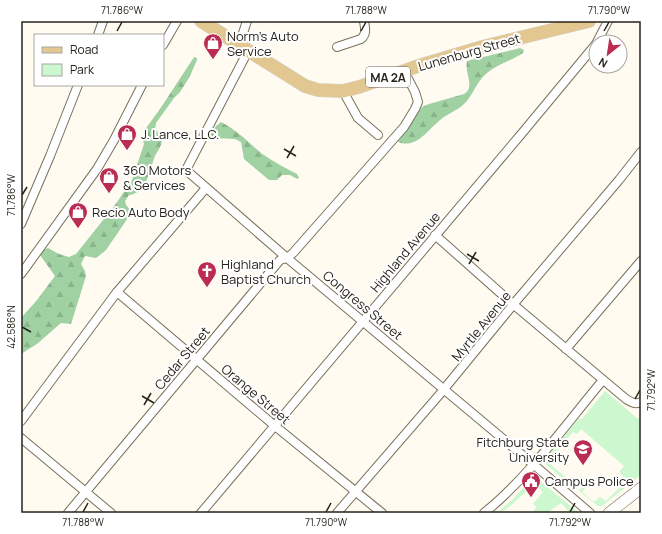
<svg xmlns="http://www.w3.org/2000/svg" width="662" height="534" font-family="Manrope,sans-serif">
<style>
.green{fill:#ccf7cf}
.forest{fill:url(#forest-firs)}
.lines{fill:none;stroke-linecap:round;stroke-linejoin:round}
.minor-casing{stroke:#79715c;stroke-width:10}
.tertiary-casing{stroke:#79715c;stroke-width:12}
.primary-casing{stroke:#d8d7d6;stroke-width:14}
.minor{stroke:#fff;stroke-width:8}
.tertiary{stroke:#fff;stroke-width:11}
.primary{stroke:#e3c791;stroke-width:13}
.ticks{fill:none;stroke:#26231a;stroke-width:1.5}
.labels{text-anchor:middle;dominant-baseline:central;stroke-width:4;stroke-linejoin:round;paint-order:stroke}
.shield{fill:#fff;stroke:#67655f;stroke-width:1}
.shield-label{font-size:12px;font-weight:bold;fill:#26231a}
.poi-label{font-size:13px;fill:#26231a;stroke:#fff;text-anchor:start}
.street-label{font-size:13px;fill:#26231a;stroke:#fff}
.neatline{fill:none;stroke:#26231a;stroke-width:1.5}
.ticks-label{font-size:10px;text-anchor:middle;fill:#26231a}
</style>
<defs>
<pattern id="forest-firs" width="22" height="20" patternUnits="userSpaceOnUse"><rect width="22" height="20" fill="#a0d1a3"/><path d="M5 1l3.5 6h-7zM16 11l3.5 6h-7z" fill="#8ab38c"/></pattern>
</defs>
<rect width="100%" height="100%" fill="#fffbf1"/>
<g class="green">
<path d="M605,391l33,28 3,-3v59l-39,31h-4l-19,-15 5,-6 2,2 -4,5 12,10 6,-5 6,4 21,-21 -7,-7v-2l4,-5 -43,-37 -4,5 -4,-2 -21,25 1,2 -3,5 20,17 4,-3h1l-4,7 -28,-23 36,-44 2,2z"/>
<path d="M534,476l45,37h-9l-9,-10 -14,10h-11l-3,-2 4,-4 -4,-3 10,-12 -10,-9 -10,12h-1l-8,8 -12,9 -2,-2 10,-8z"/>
</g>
<g class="forest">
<path d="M520,48l4,2 -1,3c-12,8 -26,11 -37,21 -10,8 -13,22 -22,30 -7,7 -18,10 -25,17 -12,10 -23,28 -41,21l24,-35 7,-3 35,-10c12,-7 0,-21 3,-33z"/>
<path d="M194,57l3,1v2l-8,18 -9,14 -6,6 -18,25 -1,6c3,3 6,6 7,10 0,7 -4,11 -7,17 -6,15 -8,37 -26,39l-4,6 1,4 6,7 -26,38 -10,8 -11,-2 -4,8 4,7 1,5 -15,48 -10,-1 -24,21 -16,10v-36l16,-18 18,-24 -15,-21 3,-5 5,-2 11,6 10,3 7,-3 39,-49 17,-25 12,-36 -2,-7 2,-6 18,-25z"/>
<path d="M221,122c17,9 26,19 40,31 11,8 24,15 36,21l2,4 -2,1 -7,-4h-8l-5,5h-8l-25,-21 -3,-17 -6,-3 -21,-1 -4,-4 6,-8z"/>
</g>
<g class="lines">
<defs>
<g id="minor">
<path d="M98,35l5,-14"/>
<path d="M597,42l11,-21"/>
<path d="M163,45l14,-24"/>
<path d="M239,45l8,-24"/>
<path d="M337,47l24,-8c6,-5 4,-11 3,-18"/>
<path d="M248,51l-62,119 101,88 246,206 57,49"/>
<path d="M343,91l15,27 20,17"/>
<path d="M21,224l29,-68 28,-71"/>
<path d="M435,235l79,70 112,94c5,3 9,6 15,3"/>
<path d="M21,274l76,-105 17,-29 28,-55"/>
<path d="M117,292l158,134 107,87"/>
<path d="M566,349l75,-88"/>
<path d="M21,421l96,-129 89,-104"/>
<path d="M21,438l90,75"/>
<path d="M68,513l212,-253 7,-2 6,-5 111,-126 11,-18 3,-7 -3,-10 -11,-21"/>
<path d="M201,513l322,-381 73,-88"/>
<path d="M337,513l103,-119 77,-94 102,-120 22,-28"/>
<path d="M484,513c44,-35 82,-89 119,-133"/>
</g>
<path id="tertiary" d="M609,513l32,-25"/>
<path id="primary" d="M201,21l104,65 13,4 25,1 16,-4 56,-20 67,-20 107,-26"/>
</defs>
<use href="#minor" class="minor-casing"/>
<use href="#tertiary" class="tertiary-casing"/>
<use href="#primary" class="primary-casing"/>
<use href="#minor" class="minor"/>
<use href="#tertiary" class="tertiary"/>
<use href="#primary" class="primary"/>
</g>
<path class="ticks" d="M117,31l5,-9M361,31l5,-9M604,31l5,-9M284,149l12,7M287,158l7,-12M22,195l5,-8M467,254l12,7M469,264l7,-12M22,327l9,5M142,396l12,7M635,399l5,-9M144,405l7,-12M83,512l5,-9M326,512l5,-9M570,512l5,-9"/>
<defs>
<symbol id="shop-pin" viewBox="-11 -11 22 30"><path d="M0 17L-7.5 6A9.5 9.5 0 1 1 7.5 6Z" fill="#bb2c53" stroke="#fff"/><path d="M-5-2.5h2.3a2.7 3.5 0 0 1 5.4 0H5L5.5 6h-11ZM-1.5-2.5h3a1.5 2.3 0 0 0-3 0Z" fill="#fff"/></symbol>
<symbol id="church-pin" viewBox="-11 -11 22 30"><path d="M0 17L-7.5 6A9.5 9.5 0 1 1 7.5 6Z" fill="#bb2c53" stroke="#fff"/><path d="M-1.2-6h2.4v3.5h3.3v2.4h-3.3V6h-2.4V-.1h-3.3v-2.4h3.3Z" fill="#fff"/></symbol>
<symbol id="university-pin" viewBox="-11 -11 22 30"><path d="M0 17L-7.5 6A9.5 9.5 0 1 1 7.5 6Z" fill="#bb2c53" stroke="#fff"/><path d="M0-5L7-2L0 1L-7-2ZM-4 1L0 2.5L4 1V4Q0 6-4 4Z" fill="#fff"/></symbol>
<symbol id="civic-pin" viewBox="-11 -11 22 30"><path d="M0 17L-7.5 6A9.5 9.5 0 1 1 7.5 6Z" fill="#bb2c53" stroke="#fff"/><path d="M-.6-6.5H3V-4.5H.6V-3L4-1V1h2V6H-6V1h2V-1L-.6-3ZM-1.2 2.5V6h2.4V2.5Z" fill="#fff"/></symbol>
</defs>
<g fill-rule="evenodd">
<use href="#shop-pin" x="202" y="32" width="22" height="30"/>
<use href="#shop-pin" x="116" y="123" width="22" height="30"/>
<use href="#shop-pin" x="98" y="166" width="22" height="30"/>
<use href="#shop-pin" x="67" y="201" width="22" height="30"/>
<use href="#church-pin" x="196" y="260" width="22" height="30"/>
<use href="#university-pin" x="572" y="438" width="22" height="30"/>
<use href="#civic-pin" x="520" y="470" width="22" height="30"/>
</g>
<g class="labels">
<rect class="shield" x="366" y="67" width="44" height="20" rx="3"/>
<g class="shield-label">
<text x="388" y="77">MA 2A</text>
</g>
<g class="poi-label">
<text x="227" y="36">Norm's Auto<tspan x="227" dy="15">Service</tspan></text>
<text x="141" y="134">J. Lance, LLC.</text>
<text x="123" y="170">360 Motors<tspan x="123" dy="15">&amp; Services</tspan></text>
<text x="92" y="212">Recio Auto Body</text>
<text x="221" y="264">Highland<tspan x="221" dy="15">Baptist Church</tspan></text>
<text x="569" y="442" text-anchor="end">Fitchburg State<tspan x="569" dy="15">University</tspan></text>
<text x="545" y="481">Campus Police</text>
</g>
<g class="street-label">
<text transform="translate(469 52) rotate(-16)">Lunenburg Street</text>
<text transform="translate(405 252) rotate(-50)">Highland Avenue</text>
<text transform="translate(363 305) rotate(40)">Congress Street</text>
<text transform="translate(481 326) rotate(-51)">Myrtle Avenue</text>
<text transform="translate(182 358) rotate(-50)">Cedar Street</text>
<text transform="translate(256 394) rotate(40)">Orange Street</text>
</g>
</g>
<rect width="662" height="534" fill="none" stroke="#ffffff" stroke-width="44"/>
<rect x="34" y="34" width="130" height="52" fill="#ffffff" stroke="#a8a7a3"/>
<rect x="42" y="47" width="20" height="6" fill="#e3c791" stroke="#a8a7a3"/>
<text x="70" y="54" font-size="12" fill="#26231a">Road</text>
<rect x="42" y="64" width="20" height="12" fill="#ccf7cf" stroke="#a8a7a3"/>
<text x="70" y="74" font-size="12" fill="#26231a">Park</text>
<g transform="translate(608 54) rotate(210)"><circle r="19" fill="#ffffff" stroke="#a8a7a3"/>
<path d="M0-3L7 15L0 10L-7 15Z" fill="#bb2c53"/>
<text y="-6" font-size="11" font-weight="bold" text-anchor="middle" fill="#26231a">N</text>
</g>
<rect x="22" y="22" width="618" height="490" class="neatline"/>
<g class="ticks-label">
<text x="122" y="14">71.786°W</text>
<text x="366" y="14">71.788°W</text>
<text x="609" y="14">71.790°W</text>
<text transform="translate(11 195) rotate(-90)" y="4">71.786°W</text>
<text transform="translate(11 327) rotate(-90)" y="4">42.586°N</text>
<text transform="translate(651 390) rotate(-90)" y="4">71.792°W</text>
<text x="83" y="526">71.788°W</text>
<text x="326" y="526">71.790°W</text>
<text x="570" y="526">71.792°W</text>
</g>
</svg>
